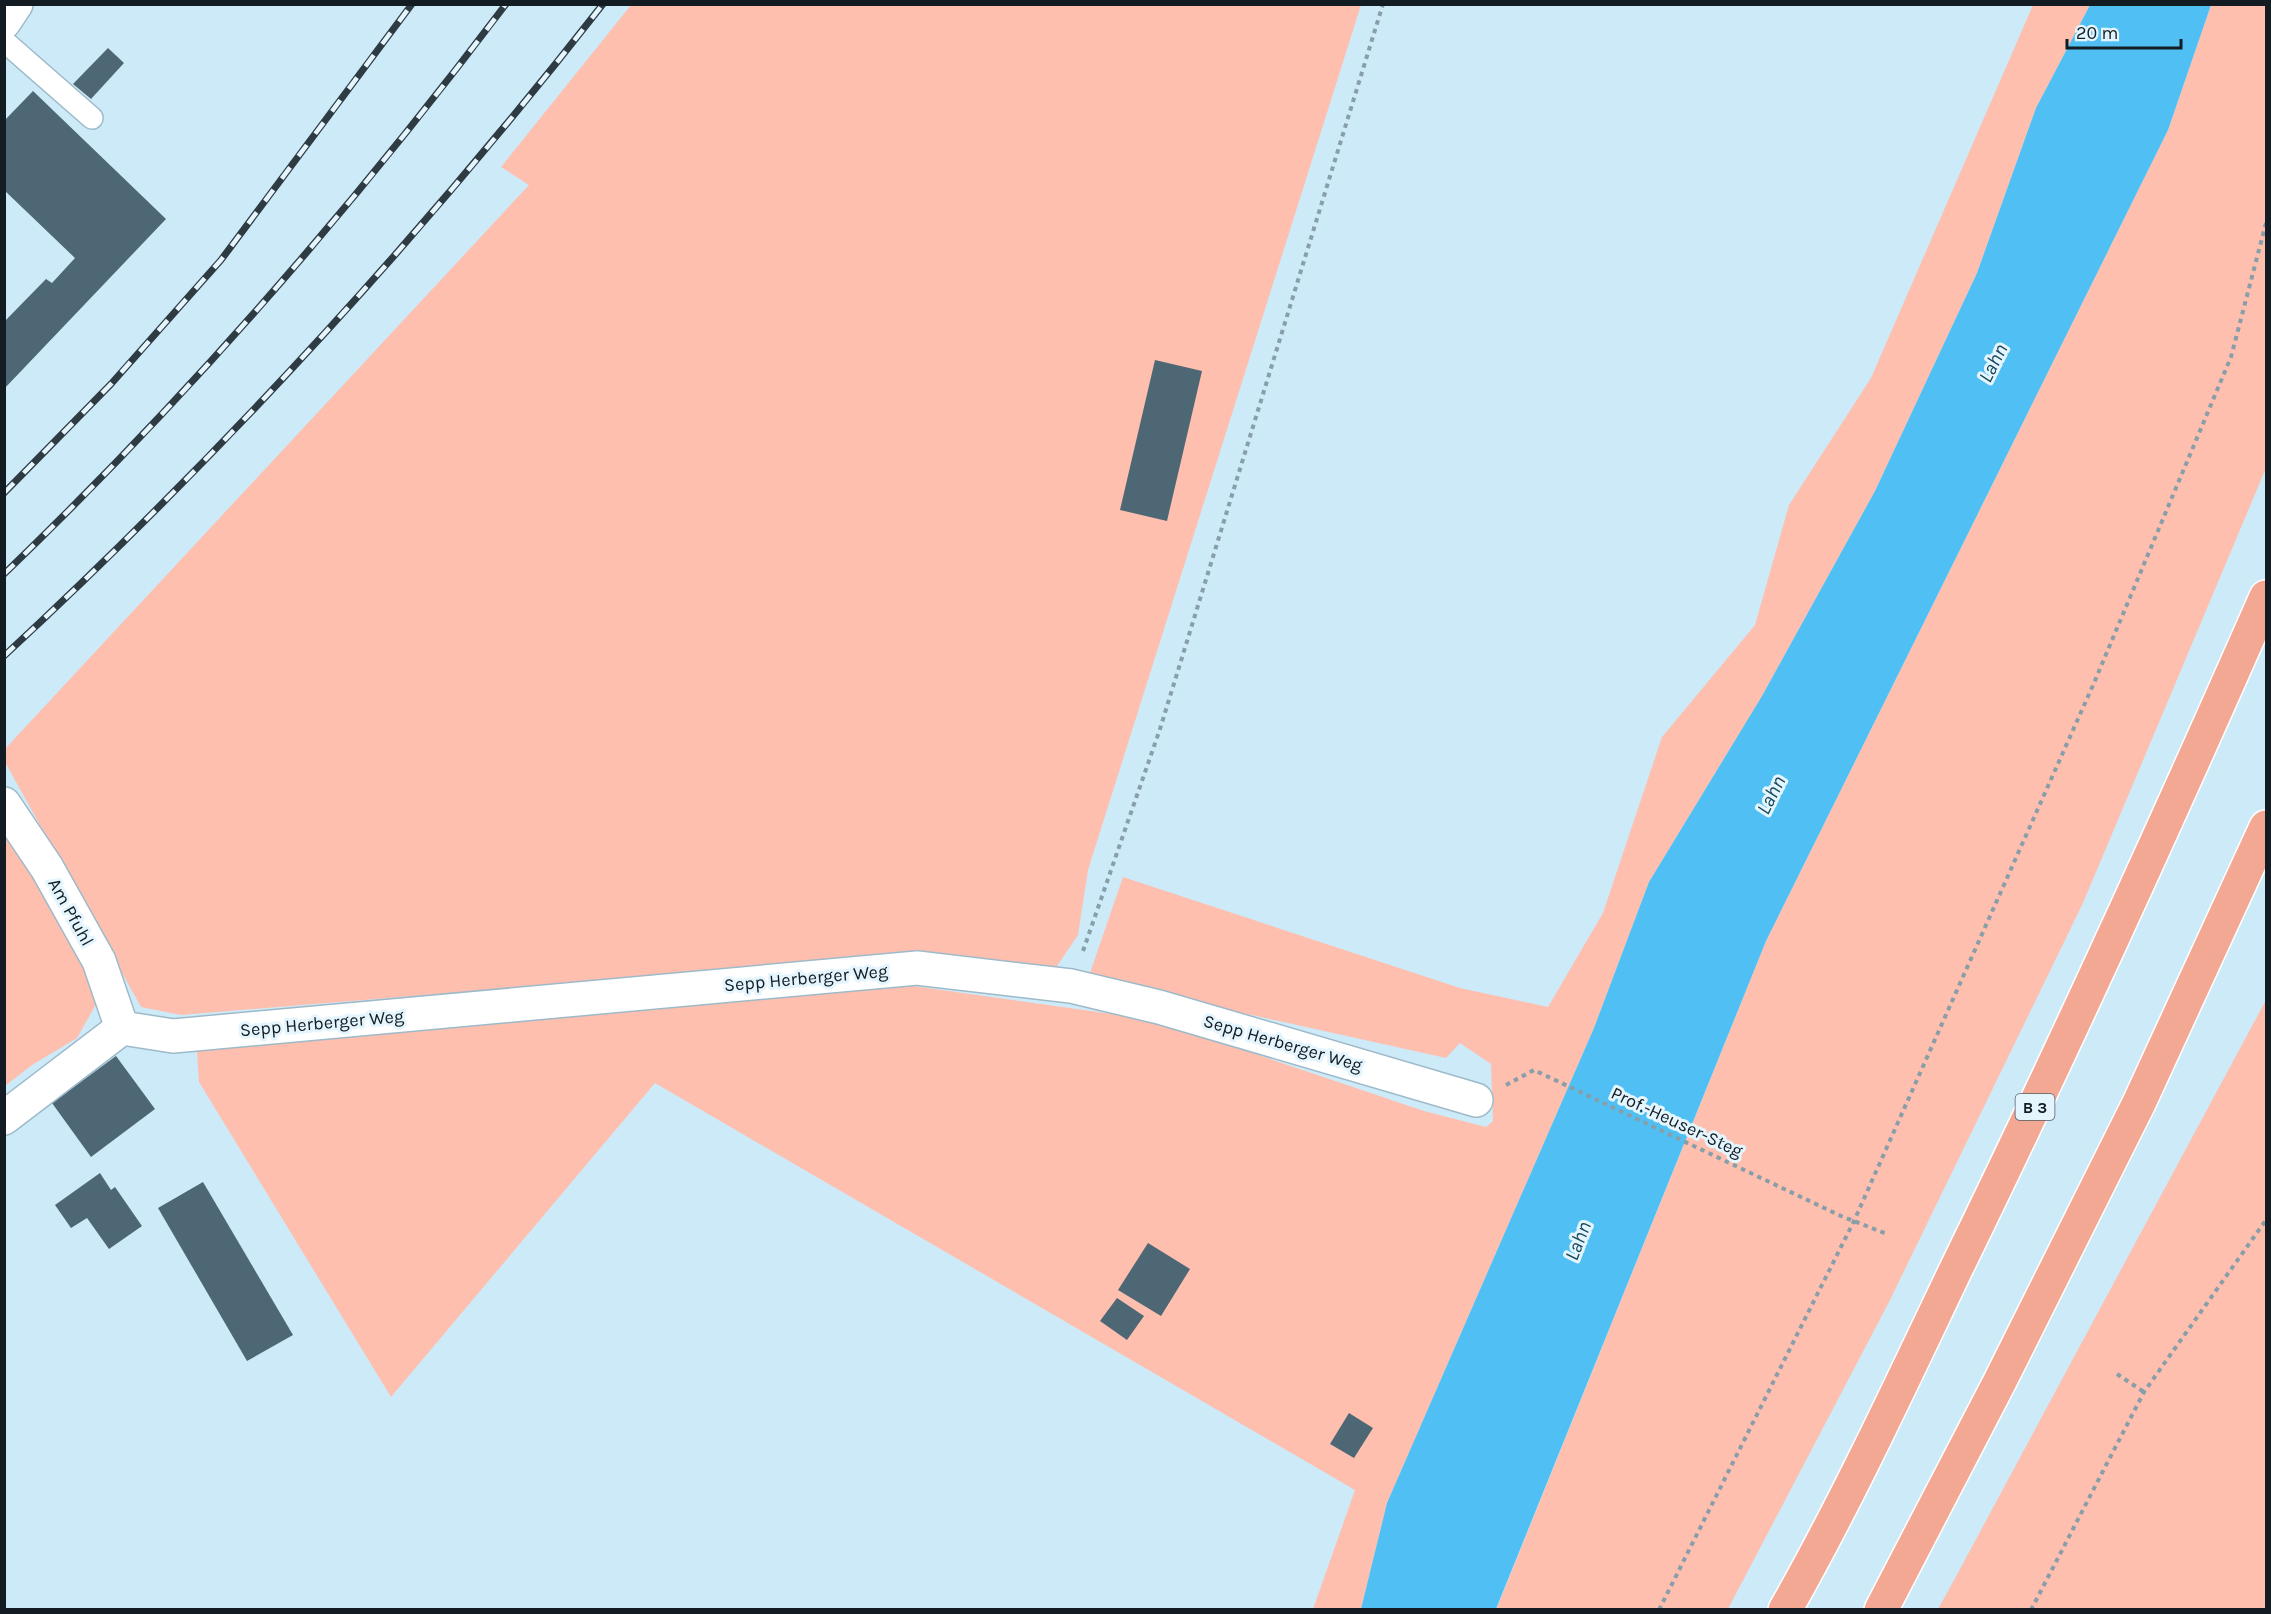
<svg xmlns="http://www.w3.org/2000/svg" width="2271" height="1614" font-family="Karla,sans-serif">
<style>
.green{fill:#ffbfaf}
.water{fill:#50c0f4}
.building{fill:#4d6774}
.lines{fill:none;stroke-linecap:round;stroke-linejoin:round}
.service-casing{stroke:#9ebac9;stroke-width:24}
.minor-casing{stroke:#9ebac9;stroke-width:36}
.secondary-casing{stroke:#9ebac9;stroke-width:36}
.trunk-casing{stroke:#fff;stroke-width:36}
.path{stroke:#889ea9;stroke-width:4;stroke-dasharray:4.5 4.5;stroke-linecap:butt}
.service{stroke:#fff;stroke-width:21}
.minor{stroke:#fff;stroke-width:33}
.secondary{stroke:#fff;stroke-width:33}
.trunk{stroke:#f3a894;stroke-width:33}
.rail-casing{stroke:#2e3b43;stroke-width:7}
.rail{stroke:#e4f5fe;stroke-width:4.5;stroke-dasharray:14;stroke-linecap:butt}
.labels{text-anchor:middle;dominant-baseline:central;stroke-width:6;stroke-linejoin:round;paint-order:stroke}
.shield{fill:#e4f5fe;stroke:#515d64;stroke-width:1.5}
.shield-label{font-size:16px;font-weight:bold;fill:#121c22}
.street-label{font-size:18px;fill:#121c22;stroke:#e4f5fe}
.water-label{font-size:20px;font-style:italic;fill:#19485d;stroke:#e4f5fe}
</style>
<rect width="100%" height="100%" fill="#cdeaf9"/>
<g class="green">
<path d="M631,5h730l-273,865 -10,65 -23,34 -140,-14 -734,60 -40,-8 -136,-245 -1,-12 525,-565 -28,-18z"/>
<path d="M2033,5h57l-54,103 -59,165 -102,218 -113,205 -113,186 -55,146 -207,475 -26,106h-48l42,-119 -700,-407 -264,314 -192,-315 -2,-30 23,-8 693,-58 242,34 269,91 62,16 7,-6 -2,-57 -31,-21 -14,15 -280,-62 -76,-23 33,-96 337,111 88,19 55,-94 59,-176 93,-112 34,-120 82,-127z"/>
<path d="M2211,5h55v463l-183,435 -194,399 -161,307 -232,1 270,-669 402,-811z"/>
<path d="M4,831l88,141 3,34 -18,32 -45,27 -27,21z"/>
<path d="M2266,1000v609h-328l15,-27z"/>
</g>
<path class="water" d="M2090,5h121l-43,125 -402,811 -270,668h-135l26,-106 207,-475 55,-146 113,-186 113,-205 102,-218 59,-165z"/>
<g class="building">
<path d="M108,48l16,15 -33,36 -18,-15z"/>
<path d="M33,91l133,128 -162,170v-67l42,-43 6,4 23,-25 -71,-68v-69z"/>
<path d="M1155,360l47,11 -35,150 -47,-11z"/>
<path d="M116,1056l39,53 -64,48 -39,-54z"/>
<path d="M100,1173l11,17 4,-3 27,39 -33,23 -22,-31 -16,10 -16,-23z"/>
<path d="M203,1182l90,153 -46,26 -89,-153z"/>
<path d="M1148,1243l42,26 -29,47 -43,-26z"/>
<path d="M1117,1298l27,18 -17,24 -27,-19z"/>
<path d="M1349,1413l24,15 -19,30 -24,-14z"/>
</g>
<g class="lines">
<defs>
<path id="service" d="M4,41l88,77"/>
<g id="minor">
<path d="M4,804l43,64 52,93 23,67"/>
<path d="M122,1028l51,8 744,-68 154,18 88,21 317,93"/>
<path d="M4,1118l118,-90"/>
</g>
<path id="secondary" d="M4,22l12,-18"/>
<g id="trunk">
<path d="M1785,1610c63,-111 117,-228 172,-343 108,-221 210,-445 309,-670"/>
<path d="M1881,1610l118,-227 140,-280 127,-276"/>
</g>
</defs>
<use href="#service" class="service-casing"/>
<use href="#minor" class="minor-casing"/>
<use href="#secondary" class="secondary-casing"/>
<use href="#trunk" class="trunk-casing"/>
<g class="path">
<path d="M1083,951l77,-222 223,-725"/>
<path d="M1506,1085l28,-15 307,146 46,18"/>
<path d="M2117,1374l27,18"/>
<path d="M1659,1610l195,-389 240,-538 137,-326 35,-134"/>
<path d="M2031,1610l113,-218 122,-172"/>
</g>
<use href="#service" class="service"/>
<use href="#minor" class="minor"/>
<use href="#secondary" class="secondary"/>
<use href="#trunk" class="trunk"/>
<defs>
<g id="rail">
<path d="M4,493l107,-109 110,-124 191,-256"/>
<path d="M4,574c183,-176 349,-367 502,-570"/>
<path d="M4,656c217,-201 417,-419 599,-652"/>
</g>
</defs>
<use href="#rail" class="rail-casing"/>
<use href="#rail" class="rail"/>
</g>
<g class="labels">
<rect class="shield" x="2015.5" y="1094" width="39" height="26" rx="4.5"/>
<g class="shield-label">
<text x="2035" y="1107">B 3</text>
</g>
<g class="street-label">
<text transform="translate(71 912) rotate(61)">Am Pfuhl</text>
<text transform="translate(806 978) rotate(-5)">Sepp Herberger Weg</text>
<text transform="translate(322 1023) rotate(-5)">Sepp Herberger Weg</text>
<text transform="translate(1283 1043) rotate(16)">Sepp Herberger Weg</text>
<text transform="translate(1677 1122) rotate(25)">Prof.-Heuser-Steg</text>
</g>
<g class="water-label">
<text transform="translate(1993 363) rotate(-63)">Lahn</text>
<text transform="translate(1771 795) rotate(-63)">Lahn</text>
<text transform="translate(1578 1241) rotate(-69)">Lahn</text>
</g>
</g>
<rect width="2271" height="1614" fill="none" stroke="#121c22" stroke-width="12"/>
<path d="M2067 39v9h114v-9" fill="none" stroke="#121c22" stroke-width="3"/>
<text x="2076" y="39" font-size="18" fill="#121c22" stroke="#e4f5fe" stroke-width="4.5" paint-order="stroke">20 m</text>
</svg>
